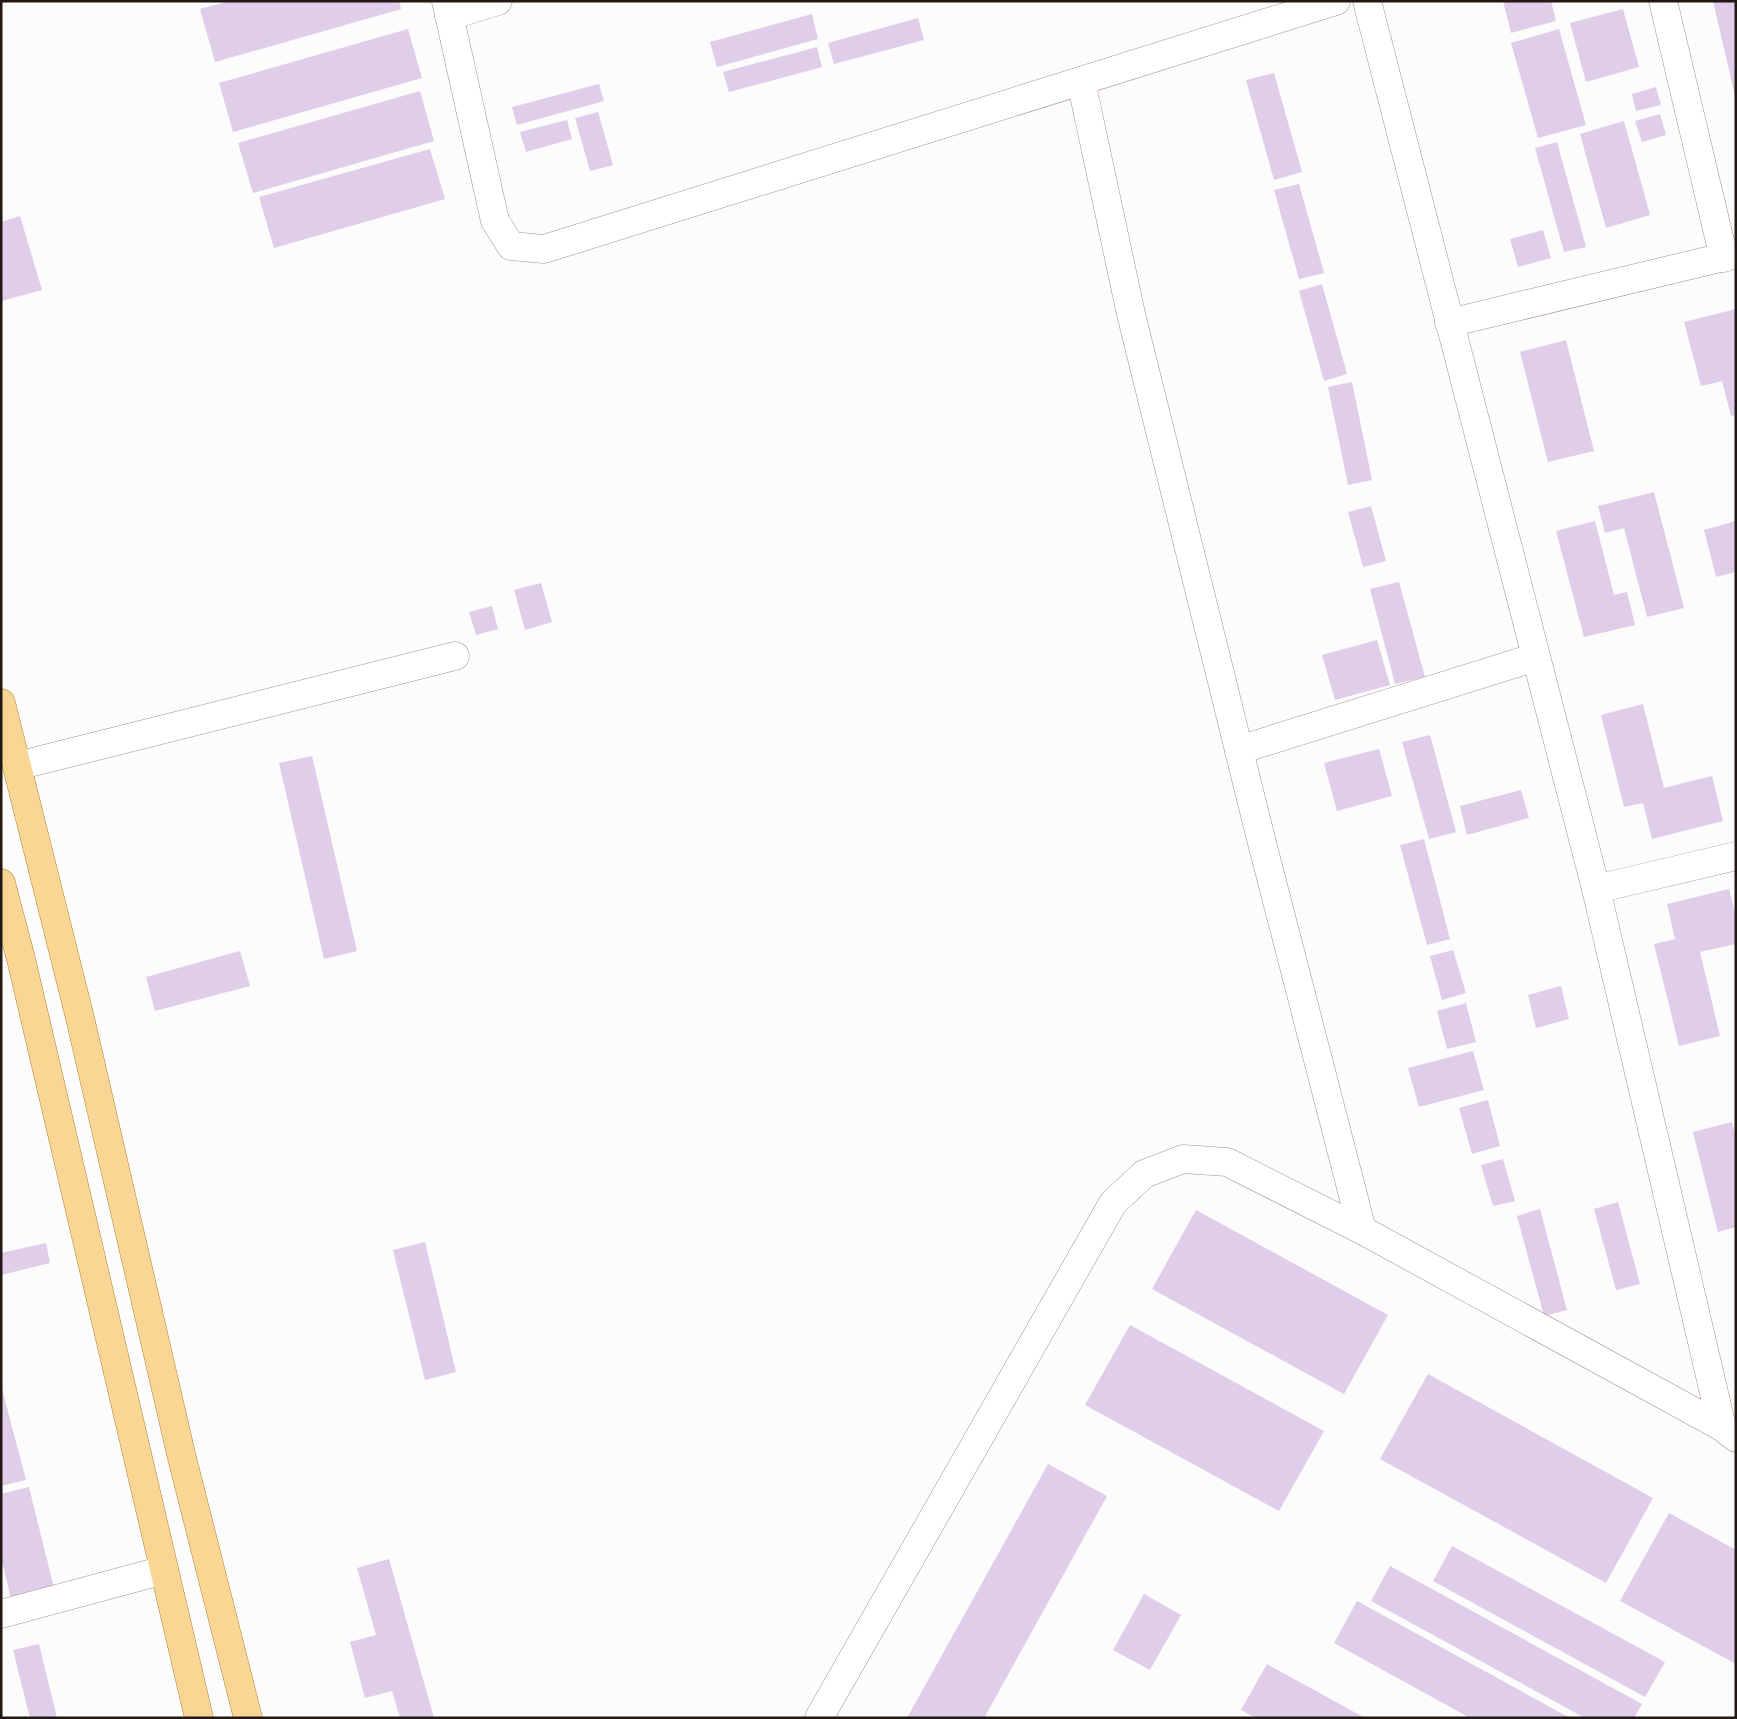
<svg xmlns="http://www.w3.org/2000/svg" width="1737" height="1719" font-family="'Work Sans',sans-serif">
<style>
.building{fill:#dfcde9}
.lines{fill:none;stroke-linecap:round;stroke-linejoin:round}
.minor-casing{stroke:#a99085;stroke-width:29}
.major-casing{stroke:#ac813a;stroke-width:29}
.minor{stroke:#fff;stroke-width:28}
.major{stroke:#fad695;stroke-width:28}
</style>
<rect width="100%" height="100%" fill="#fcfcfc"/>
<g class="building">
<path d="M229,1h170l2,8 -186,53 -15,-53z"/>
<path d="M1503,1h48l5,20 -45,12z"/>
<path d="M1713,1h23v95h-1z"/>
<path d="M1623,9l16,58 -53,15 -16,-59z"/>
<path d="M812,14l6,25 -101,28 -7,-25z"/>
<path d="M918,18l6,22 -90,24 -6,-21z"/>
<path d="M408,29l14,49 -189,54 -14,-49z"/>
<path d="M1559,29l27,96 -48,13 -27,-95z"/>
<path d="M817,47l5,20 -93,25 -6,-20z"/>
<path d="M1274,73l28,99 -28,8 -28,-100z"/>
<path d="M599,84l5,17 -87,24 -5,-18z"/>
<path d="M1656,87l5,18 -25,6 -4,-17z"/>
<path d="M420,91l14,50 -181,52 -15,-50z"/>
<path d="M598,112l15,53 -23,6 -15,-53z"/>
<path d="M1660,114l6,21 -24,7 -7,-21z"/>
<path d="M567,120l5,19 -46,13 -6,-20z"/>
<path d="M1624,121l26,94 -44,13 -26,-94z"/>
<path d="M1557,142l29,105 -22,5 -29,-104z"/>
<path d="M430,149l15,50 -171,49 -15,-51z"/>
<path d="M1299,184l25,89 -25,6 -25,-89z"/>
<path d="M20,216l22,74 -41,11v-79z"/>
<path d="M1543,230l8,28 -33,9 -8,-28z"/>
<path d="M1322,284l25,90 -23,7 -25,-90z"/>
<path d="M1736,309v106l-5,1 -9,-35 -21,5 -17,-64z"/>
<path d="M1566,340l28,111 -46,11 -28,-110z"/>
<path d="M1352,382l20,98 -24,5 -20,-98z"/>
<path d="M1654,492l30,116 -37,9 -23,-89 -19,5 -7,-27z"/>
<path d="M1371,506l15,55 -23,6 -15,-55z"/>
<path d="M1595,521l19,74 13,-3 8,33 -51,12 -28,-106z"/>
<path d="M1736,521v51l-20,5 -12,-47z"/>
<path d="M1399,582l26,95 -30,7 -25,-95z"/>
<path d="M541,583l11,39 -27,8 -11,-40z"/>
<path d="M492,606l6,23 -22,6 -7,-23z"/>
<path d="M1377,640l13,45 -55,15 -13,-45z"/>
<path d="M1643,704l21,84 48,-12 11,45 -71,18 -9,-36 -19,4 -23,-92z"/>
<path d="M1430,735l26,97 -27,7 -27,-97z"/>
<path d="M1379,749l13,47 -55,15 -13,-48z"/>
<path d="M312,756l45,195 -33,8 -45,-196z"/>
<path d="M1521,790l8,28 -62,17 -7,-29z"/>
<path d="M1424,839l26,100 -23,6 -27,-100z"/>
<path d="M1729,889l7,28v27l-36,8 20,84 -41,10 -25,-102 21,-5 -8,-35z"/>
<path d="M1453,950l13,43 -24,7 -12,-44z"/>
<path d="M240,951l10,35 -95,25 -9,-34z"/>
<path d="M1561,986l8,33 -33,9 -8,-33z"/>
<path d="M1466,1003l10,39 -29,7 -10,-38z"/>
<path d="M1473,1051l11,39 -65,17 -11,-39z"/>
<path d="M1488,1100l12,46 -28,8 -13,-46z"/>
<path d="M1732,1122l4,15v90l-18,5 -25,-100z"/>
<path d="M1503,1159l12,42 -22,5 -12,-41z"/>
<path d="M1618,1202l22,82 -24,6 -22,-81z"/>
<path d="M1540,1209l27,101 -23,6 -27,-100z"/>
<path d="M1196,1210l192,105 -44,79 -192,-105z"/>
<path d="M425,1242l31,130 -31,8 -32,-130z"/>
<path d="M46,1243l4,20 -49,12v-22z"/>
<path d="M1130,1325l194,106 -45,80 -194,-106z"/>
<path d="M1428,1374l225,124 -47,85 -226,-124z"/>
<path d="M1,1385l25,95 -25,6z"/>
<path d="M1048,1464l59,32 -123,222h-77z"/>
<path d="M29,1487l25,101 -43,11 -10,-42v-63z"/>
<path d="M1669,1513l67,37v114l-116,-63z"/>
<path d="M1452,1546l213,116 -20,35 -212,-116z"/>
<path d="M389,1559l45,159h-34l-8,-27 -27,7 -15,-56 26,-7 -19,-67z"/>
<path d="M1390,1566l252,138 -8,14h-49l-214,-117z"/>
<path d="M1144,1594l37,21 -31,55 -37,-20z"/>
<path d="M1357,1601l213,117h-100l-136,-75z"/>
<path d="M39,1644l18,74h-27l-17,-68z"/>
<path d="M1267,1664l98,54h-109l-15,-8z"/>
</g>
<g class="lines">
<defs>
<g id="minor">
<path d="M446,1l49,220 16,25 33,3 792,-248"/>
<path d="M1367,1l229,888 126,538 14,11"/>
<path d="M1663,1l61,257"/>
<path d="M449,16l49,-15"/>
<path d="M1081,81l50,233 129,521 102,395"/>
<path d="M1449,323l287,-69"/>
<path d="M1239,750l297,-93"/>
<path d="M17,766l438,-110"/>
<path d="M1596,889l140,-33"/>
<path d="M1,1614l163,-44"/>
<path d="M819,1718l294,-515 31,-29 39,-15 44,3 135,68 360,197"/>
</g>
<g id="major">
<path d="M1,703l79,315 102,440 66,260"/>
<path d="M1,883l20,76 178,759"/>
</g>
</defs>
<use href="#minor" class="minor-casing"/>
<use href="#major" class="major-casing"/>
<use href="#minor" class="minor"/>
<use href="#major" class="major"/>
</g>
<rect width="1737" height="1719" fill="none" stroke="#221814" stroke-width="5"/>
</svg>
